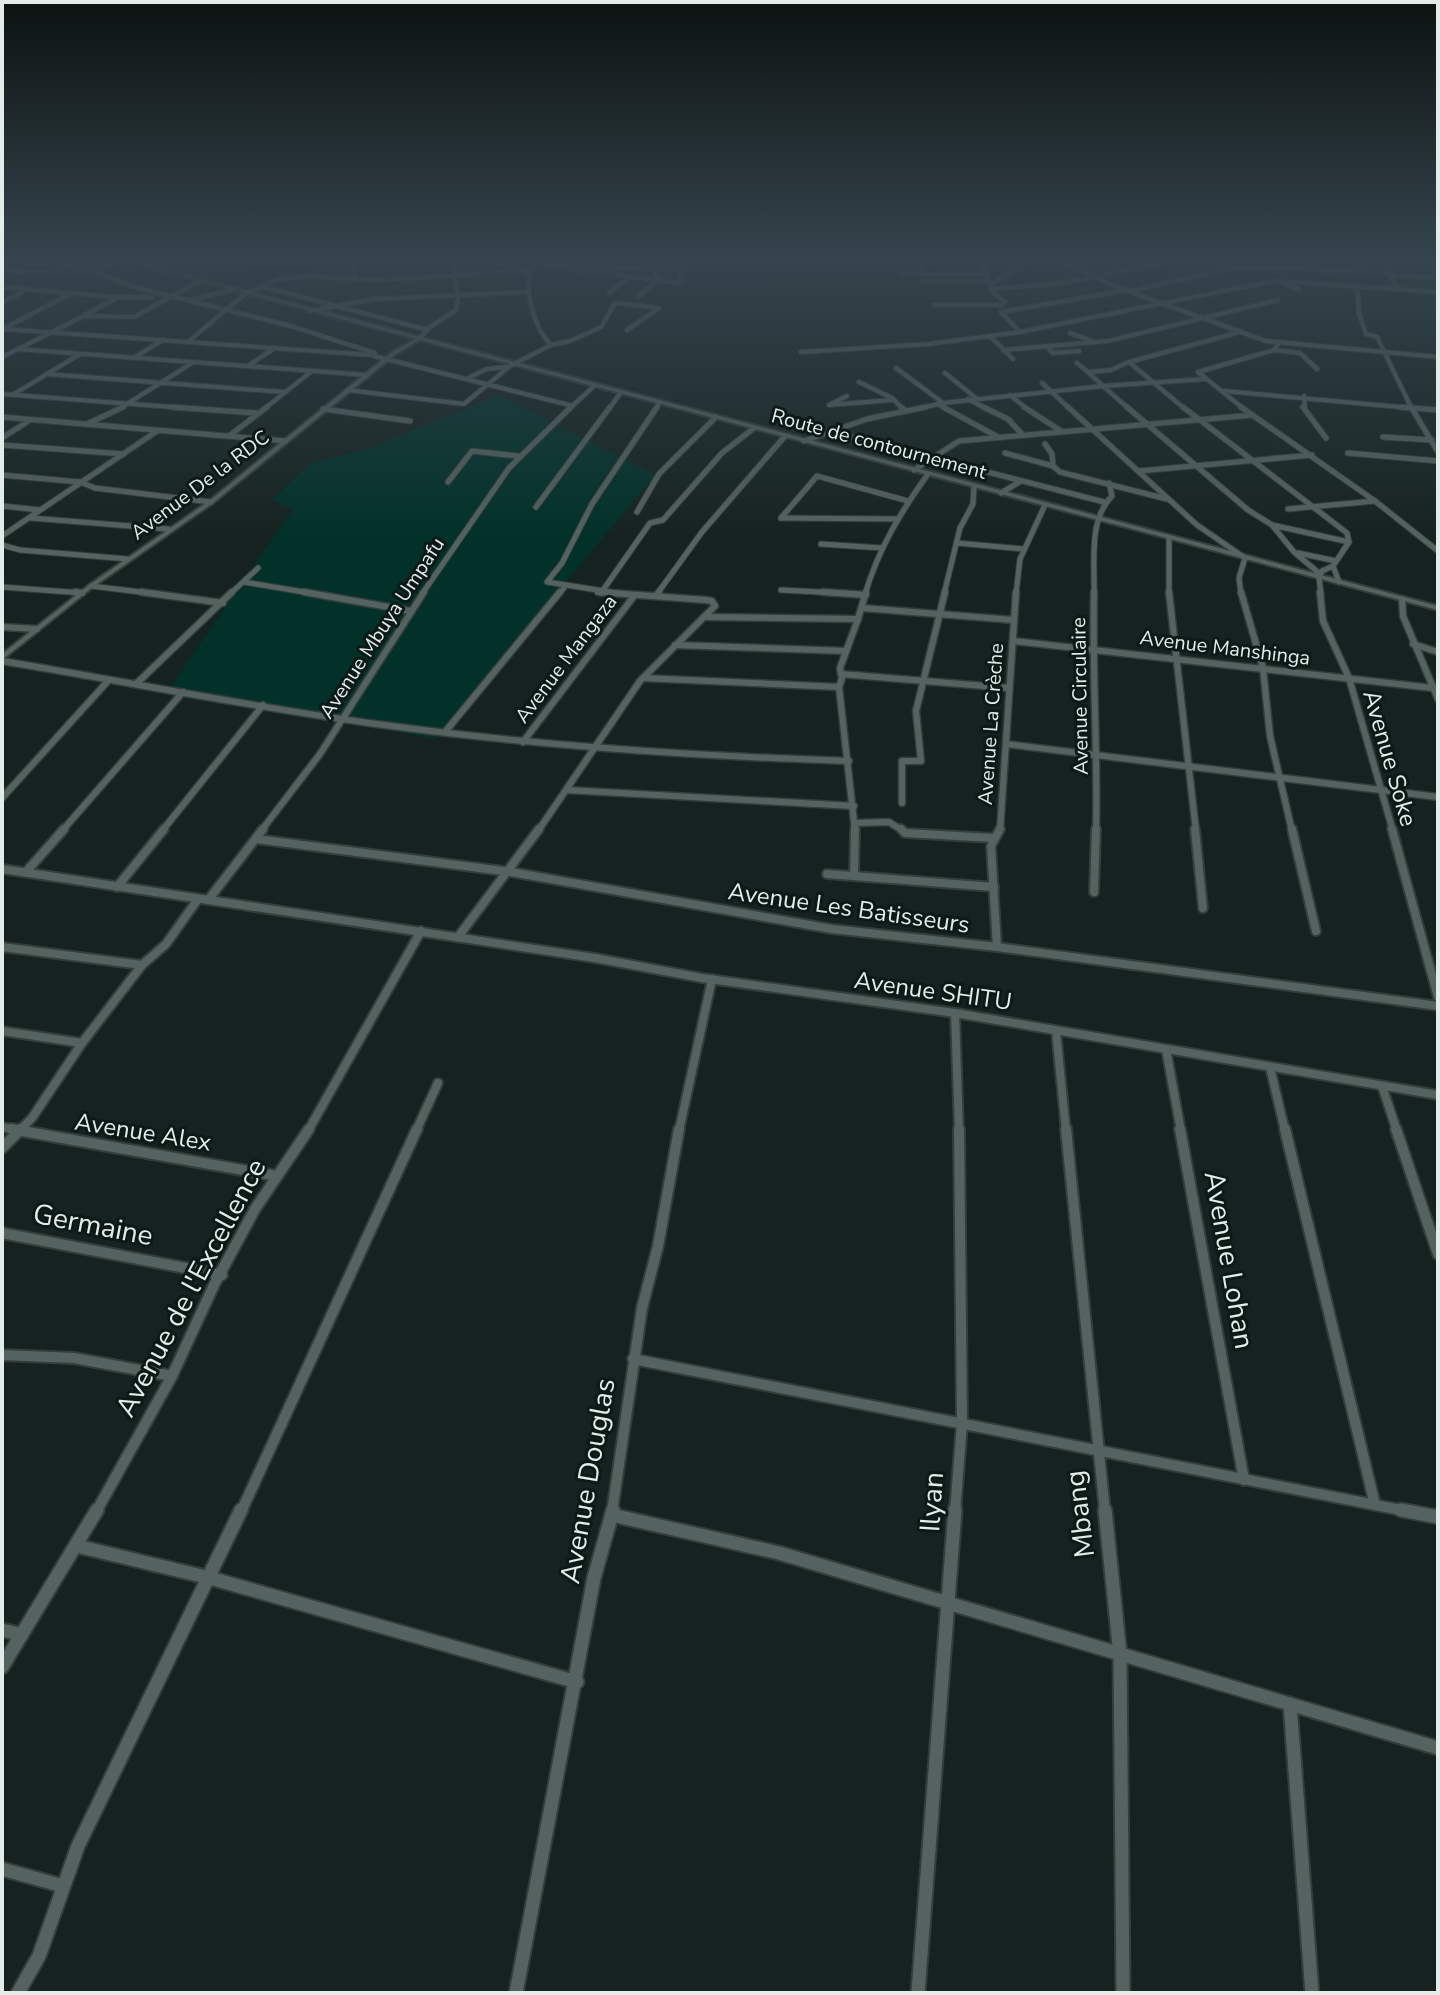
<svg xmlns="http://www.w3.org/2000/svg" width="1440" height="1995" font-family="'Nunito Sans',sans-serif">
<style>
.green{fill:#013129}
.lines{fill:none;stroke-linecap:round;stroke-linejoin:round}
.minor-far5-casing{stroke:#343d3a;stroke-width:6}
.minor-far4-casing{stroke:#343d3a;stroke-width:7}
.minor-far3-casing{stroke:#343d3a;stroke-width:9}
.minor-far2-casing{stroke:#343d3a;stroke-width:12}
.minor-far1-casing{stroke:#343d3a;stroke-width:14}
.minor-casing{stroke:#343d3a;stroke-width:17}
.tertiary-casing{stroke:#343d3a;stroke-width:4}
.minor-far5{stroke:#54635f;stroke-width:4}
.minor-far4{stroke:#54635f;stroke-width:5}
.minor-far3{stroke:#54635f;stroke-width:6}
.minor-far2{stroke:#54635f;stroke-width:8}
.minor-far1{stroke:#54635f;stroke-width:10}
.minor{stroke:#54635f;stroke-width:13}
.tertiary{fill:#54635f;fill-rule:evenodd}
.labels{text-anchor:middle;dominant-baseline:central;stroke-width:6;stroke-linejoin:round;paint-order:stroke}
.far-street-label{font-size:20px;fill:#e3ece9;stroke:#0c1916}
.street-label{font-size:24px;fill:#e3ece9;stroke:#0c1916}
.near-street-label{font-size:28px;fill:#e3ece9;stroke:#0c1916}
</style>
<rect width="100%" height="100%" fill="#15221f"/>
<path class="green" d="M499,395l156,80 -219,264 -267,-50 124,-180 -21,-9 37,-36 61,-16z"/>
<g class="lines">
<defs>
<g id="minor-far5">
<path d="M50,261l35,8 53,19 153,38 84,27 -1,3 199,50"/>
<path d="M238,261l21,4 88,-4"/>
<path d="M354,261l1,17"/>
<path d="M953,261l-28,3 -5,5 5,5h61"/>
<path d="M981,261l12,31 12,10 -3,3"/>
<path d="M1058,261l67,29 141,51 172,16"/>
<path d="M1218,261l17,7"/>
<path d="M1383,261l15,28"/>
<path d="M1430,261l8,14"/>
<path d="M533,264l151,6 -6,13 -134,-18"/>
<path d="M531,269c-7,22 3,59 20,76"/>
<path d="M2,271l69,3 54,-13"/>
<path d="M904,274h20"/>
<path d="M923,281h64"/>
<path d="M1281,283l18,6"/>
<path d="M989,285l44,-24"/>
<path d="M260,286l168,44"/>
<path d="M1357,286l2,27 7,21 11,3 34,70"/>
<path d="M2,287l111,10h40"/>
<path d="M991,289l72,-6 112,-22"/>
<path d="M1130,291l105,-23h61l142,10"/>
<path d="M609,293l20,-16"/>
<path d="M639,296l18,-16 -1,-11 7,-8"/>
<path d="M190,300l42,-10"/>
<path d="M2,303l27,-15"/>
<path d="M934,305h67"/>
<path d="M309,311l65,-12 155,-7"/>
<path d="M1001,312l126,-22"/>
<path d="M1001,312l19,20"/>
<path d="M85,315l30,-16"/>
<path d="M6,327l66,-34"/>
<path d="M2,329l370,26"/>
<path d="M627,330l32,-22"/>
<path d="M1070,333l22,8"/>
<path d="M991,337l22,22"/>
<path d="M419,339l11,-12 26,-17 2,-12 -6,-37"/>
<path d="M189,341l56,-47 35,-15 27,-3 69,4 154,-9"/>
<path d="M1046,346l7,7 26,-2"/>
<path d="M17,349l350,26"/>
<path d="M1003,350l105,-9 170,-41"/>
<path d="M1274,350l26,3 17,16"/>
<path d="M801,352l128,-8 91,-12 253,-51 165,11"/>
<path d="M2,357l82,-41 50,1 66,-36"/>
<path d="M133,358l30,-18"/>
<path d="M1129,362l56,47"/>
<path d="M1077,363l11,9"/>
<path d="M248,366l25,-17"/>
<path d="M896,368l47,35 -26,6"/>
<path d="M945,373l31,25"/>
<path d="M46,374l238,18"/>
<path d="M466,379l21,-10 19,-2"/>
<path d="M859,382l33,16 11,11"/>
<path d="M1042,383l28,26"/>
<path d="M1103,386l-15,-14 23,-2 18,-8 111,-30"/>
<path d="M347,390l117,14 46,-38 41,-21 19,-4 31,-14 14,-24 44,5"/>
<path d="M1224,391l198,18"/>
<path d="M2,394l196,15"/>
<path d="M14,394l66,-40"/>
<path d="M1010,395l17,14"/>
<path d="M847,396l-18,9 63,-5"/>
<path d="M1304,396l1,13"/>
<path d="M968,399l19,10"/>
<path d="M943,403l160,-17"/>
<path d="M938,404l8,5"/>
<path d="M1411,406l2,3"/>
<path d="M119,409l73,-46"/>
<path d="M264,409l48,-38"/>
<path d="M569,409l26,-24"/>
<path d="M609,409l12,-17"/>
<path d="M656,409l4,-7"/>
<path d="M1129,409l-26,-23 103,-7"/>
<path d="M1244,409l-46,-37 76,-22 5,-7"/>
</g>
<g id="minor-far4">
<path d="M171,407l86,6"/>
<path d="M943,407l55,30"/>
<path d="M983,407l25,12 14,15"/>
<path d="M1024,407l37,24"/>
<path d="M1068,407l129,118 48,33 -6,20 2,16"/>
<path d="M1127,407l121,103 24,15 22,27 26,22"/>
<path d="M1183,407l164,126 2,9 -16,24 6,16"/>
<path d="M1241,407l134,94 63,50"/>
<path d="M1303,407l23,31"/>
<path d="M1400,407l38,3"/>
<path d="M1411,407l27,45"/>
<path d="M323,409l87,12"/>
<path d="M906,411l20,-4"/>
<path d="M2,417l284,24"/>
<path d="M87,424l36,-17"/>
<path d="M829,431l275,71"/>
<path d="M229,436l38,-29"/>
<path d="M1383,437l49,3"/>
<path d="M2,438l28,-18"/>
<path d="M804,441l63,-22 39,-8 -5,-4"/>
<path d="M1045,444l7,10 1,12 7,6 107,27"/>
<path d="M2,445l122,9"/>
<path d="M1005,453l48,13"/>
<path d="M1348,453l90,8"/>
<path d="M914,470l45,-29 294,-26"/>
<path d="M1139,471l173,-16"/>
<path d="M2,475l78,7 15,6 116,14"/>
<path d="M448,482l24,-31 46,5"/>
<path d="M1001,493l20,-12"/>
<path d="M2,506l38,4"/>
<path d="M536,507l74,-100"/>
<path d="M1288,509l87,-8"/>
<path d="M637,512l22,-38 57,-57"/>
<path d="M31,518l137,11"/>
<path d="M781,518l36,-42 91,25"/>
<path d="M781,518l115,1"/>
<path d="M1272,525l77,17"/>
<path d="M2,536l155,-105"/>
<path d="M1169,538v56"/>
<path d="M957,543l67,6"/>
<path d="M821,544l61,4"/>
<path d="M2,545l18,5 108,9"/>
<path d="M1298,553l38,8"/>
<path d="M244,582l72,12"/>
<path d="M91,586l66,8"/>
<path d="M2,587l80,6"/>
<path d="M781,590l76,4"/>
<path d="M601,593l49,-70 13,-3 59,-67 32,-25"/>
<path d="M230,594l28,-26"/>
<path d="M422,594l87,-126 62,-61"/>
<path d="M559,594l5,-6"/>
<path d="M623,594l-76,-12 15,-19 30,-59 65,-97"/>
<path d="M657,594l45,-62 83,-96"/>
<path d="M865,594c14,-46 35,-81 63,-120"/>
<path d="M944,594l16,-66 13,-24 1,-18"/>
<path d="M1016,594l4,-35 25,-54"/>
<path d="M1094,594c1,-31 -6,-74 18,-98l-3,-13"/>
<path d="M1321,594l-2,-16 3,-7 11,-5"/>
</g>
<g id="minor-far3">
<path d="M75,592l7,1"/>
<path d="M141,592l82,11"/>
<path d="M304,592l107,19"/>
<path d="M823,592l43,3"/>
<path d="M1094,592c-2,80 4,159 2,239"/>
<path d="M1169,592l27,239"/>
<path d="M1241,592l22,76 7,68 22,95"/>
<path d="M1320,592l3,29 26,57 44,153"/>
<path d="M656,596l3,-4"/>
<path d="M1402,599l1,17 35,83"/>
<path d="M862,608l152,12"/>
<path d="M704,617l154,2 8,-27"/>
<path d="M2,627l35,2"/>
<path d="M1013,641l420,47"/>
<path d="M1413,644l25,8"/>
<path d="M675,645l171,6"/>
<path d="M2,661c127,21 254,47 382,64 155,21 309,31 465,36"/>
<path d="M841,674l168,14"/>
<path d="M643,678l196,9 3,-9 -2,-10 18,-49"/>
<path d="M136,684l96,-92"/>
<path d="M839,687l16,144"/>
<path d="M445,732l115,-140"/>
<path d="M523,742l111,-146"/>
<path d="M1006,744l432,53"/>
<path d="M567,790l287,16"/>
<path d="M2,798l106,-117"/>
<path d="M902,803v-42h19l-5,-50 29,-119"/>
<path d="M855,823l34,-1 14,9"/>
<path d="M62,831l121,-139"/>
<path d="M162,831l101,-126"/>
<path d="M261,831l59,-77 104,-162"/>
<path d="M538,831l102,-150 75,-75 -3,-5 -6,-1 -108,-8"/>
<path d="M1000,831l16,-239"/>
</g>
<g id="minor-far2">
<path d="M901,829l4,4 88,5"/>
<path d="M1195,829l8,79"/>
<path d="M1292,829l24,102"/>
<path d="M1392,829l46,168"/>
<path d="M256,839l255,33 321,57 165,18 441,59"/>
<path d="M2,869l593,89 107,20 253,35 483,82"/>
<path d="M26,872l38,-43"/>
<path d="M827,874l167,13"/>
<path d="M854,876l1,-47"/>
<path d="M117,887l47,-58"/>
<path d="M1094,892l2,-63"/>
<path d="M209,899l54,-70"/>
<path d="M458,937l81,-108"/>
<path d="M2,947l140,18"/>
<path d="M997,947l-6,-101 9,-17"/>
<path d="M955,1013l4,118"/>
<path d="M2,1031l80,12"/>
<path d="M1056,1031l10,100"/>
<path d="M1166,1049l15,82"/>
<path d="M1270,1067l15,64"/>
<path d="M1382,1086l15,45"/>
<path d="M2,1127l20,4"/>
<path d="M19,1131l13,-13 50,-75 60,-78 24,-21 32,-45"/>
<path d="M308,1131l113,-200"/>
<path d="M416,1131l22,-48"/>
<path d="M679,1131l33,-152"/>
</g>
<g id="minor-far1">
<path d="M11,1129l266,47"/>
<path d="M1066,1129l39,383"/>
<path d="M1180,1129l64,351"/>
<path d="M1285,1129l90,376"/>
<path d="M1396,1129l42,125"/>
<path d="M2,1148l19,-19"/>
<path d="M2,1233l220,42"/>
<path d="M2,1355l72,3 98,18"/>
<path d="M633,1359l778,153"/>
<path d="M96,1512l76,-136 42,-91 41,-76 54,-80"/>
<path d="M241,1512l176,-383"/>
<path d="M612,1512l30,-204 16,-62 21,-117"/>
<path d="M955,1512l7,-89 -3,-294"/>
</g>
<g id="minor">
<path d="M1105,1510l15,144 3,339"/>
<path d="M1401,1510l37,7"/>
<path d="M612,1515l167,38 659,195"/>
<path d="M77,1546l133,32 367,104"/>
<path d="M2,1630l17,4"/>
<path d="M2,1667l95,-157"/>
<path d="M1290,1704l22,289"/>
<path d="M2,1869l61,17"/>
<path d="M18,1993l21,-37 39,-110 163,-336"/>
<path d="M516,1993l78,-415 19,-68"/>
<path d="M918,1993l37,-483"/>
</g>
<path id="tertiary" d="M125,261h8l1305,345v4l-1018,-270 -24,14 -183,149 -120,84 -91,73v-6l87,-69 120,-84 183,-149 24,-13z"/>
</defs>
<use href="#minor-far5" class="minor-far5-casing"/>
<use href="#minor-far4" class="minor-far4-casing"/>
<use href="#minor-far3" class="minor-far3-casing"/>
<use href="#minor-far2" class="minor-far2-casing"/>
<use href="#minor-far1" class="minor-far1-casing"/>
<use href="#minor" class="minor-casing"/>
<use href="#tertiary" class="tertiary-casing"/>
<use href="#minor-far5" class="minor-far5"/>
<use href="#minor-far4" class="minor-far4"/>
<use href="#minor-far3" class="minor-far3"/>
<use href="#minor-far2" class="minor-far2"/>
<use href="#minor-far1" class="minor-far1"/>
<use href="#minor" class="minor"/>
<use href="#tertiary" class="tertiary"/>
</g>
<linearGradient id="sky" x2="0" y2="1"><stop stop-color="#0c1311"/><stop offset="0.48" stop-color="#35444d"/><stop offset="1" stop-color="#35444d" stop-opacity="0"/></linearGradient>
<rect width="1440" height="541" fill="url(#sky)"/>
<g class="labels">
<g class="far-street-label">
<text transform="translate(879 444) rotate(15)">Route de contournement</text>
<text transform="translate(200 485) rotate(-37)">Avenue De la RDC</text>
<text transform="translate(382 628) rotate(-57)">Avenue Mbuya Umpafu</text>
<text transform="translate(1225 648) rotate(7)">Avenue Manshinga</text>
<text transform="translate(566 659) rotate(-53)">Avenue Mangaza</text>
<text transform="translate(1080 696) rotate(-91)">Avenue Circulaire</text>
<text transform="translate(991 724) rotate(-86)">Avenue La Crèche</text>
</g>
<g class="street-label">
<text transform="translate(1390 758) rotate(74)">Avenue Soke</text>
<text transform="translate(849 908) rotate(8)">Avenue Les Batisseurs</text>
<text transform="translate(933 991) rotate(8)">Avenue SHITU</text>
<text transform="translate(143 1132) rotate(9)">Avenue Alex</text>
</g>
<g class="near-street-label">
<text transform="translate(93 1225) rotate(11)">Germaine</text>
<text transform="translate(1229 1260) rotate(80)">Avenue Lohan</text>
<text transform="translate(191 1288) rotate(-62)">Avenue de l'Excellence</text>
<text transform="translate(588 1481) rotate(-80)">Avenue Douglas</text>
<text transform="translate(932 1502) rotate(-86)">Ilyan</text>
<text transform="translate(1080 1514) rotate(-97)">Mbang</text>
</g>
</g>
<rect width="1440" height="1995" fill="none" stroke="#e3ece9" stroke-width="8"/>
</svg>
